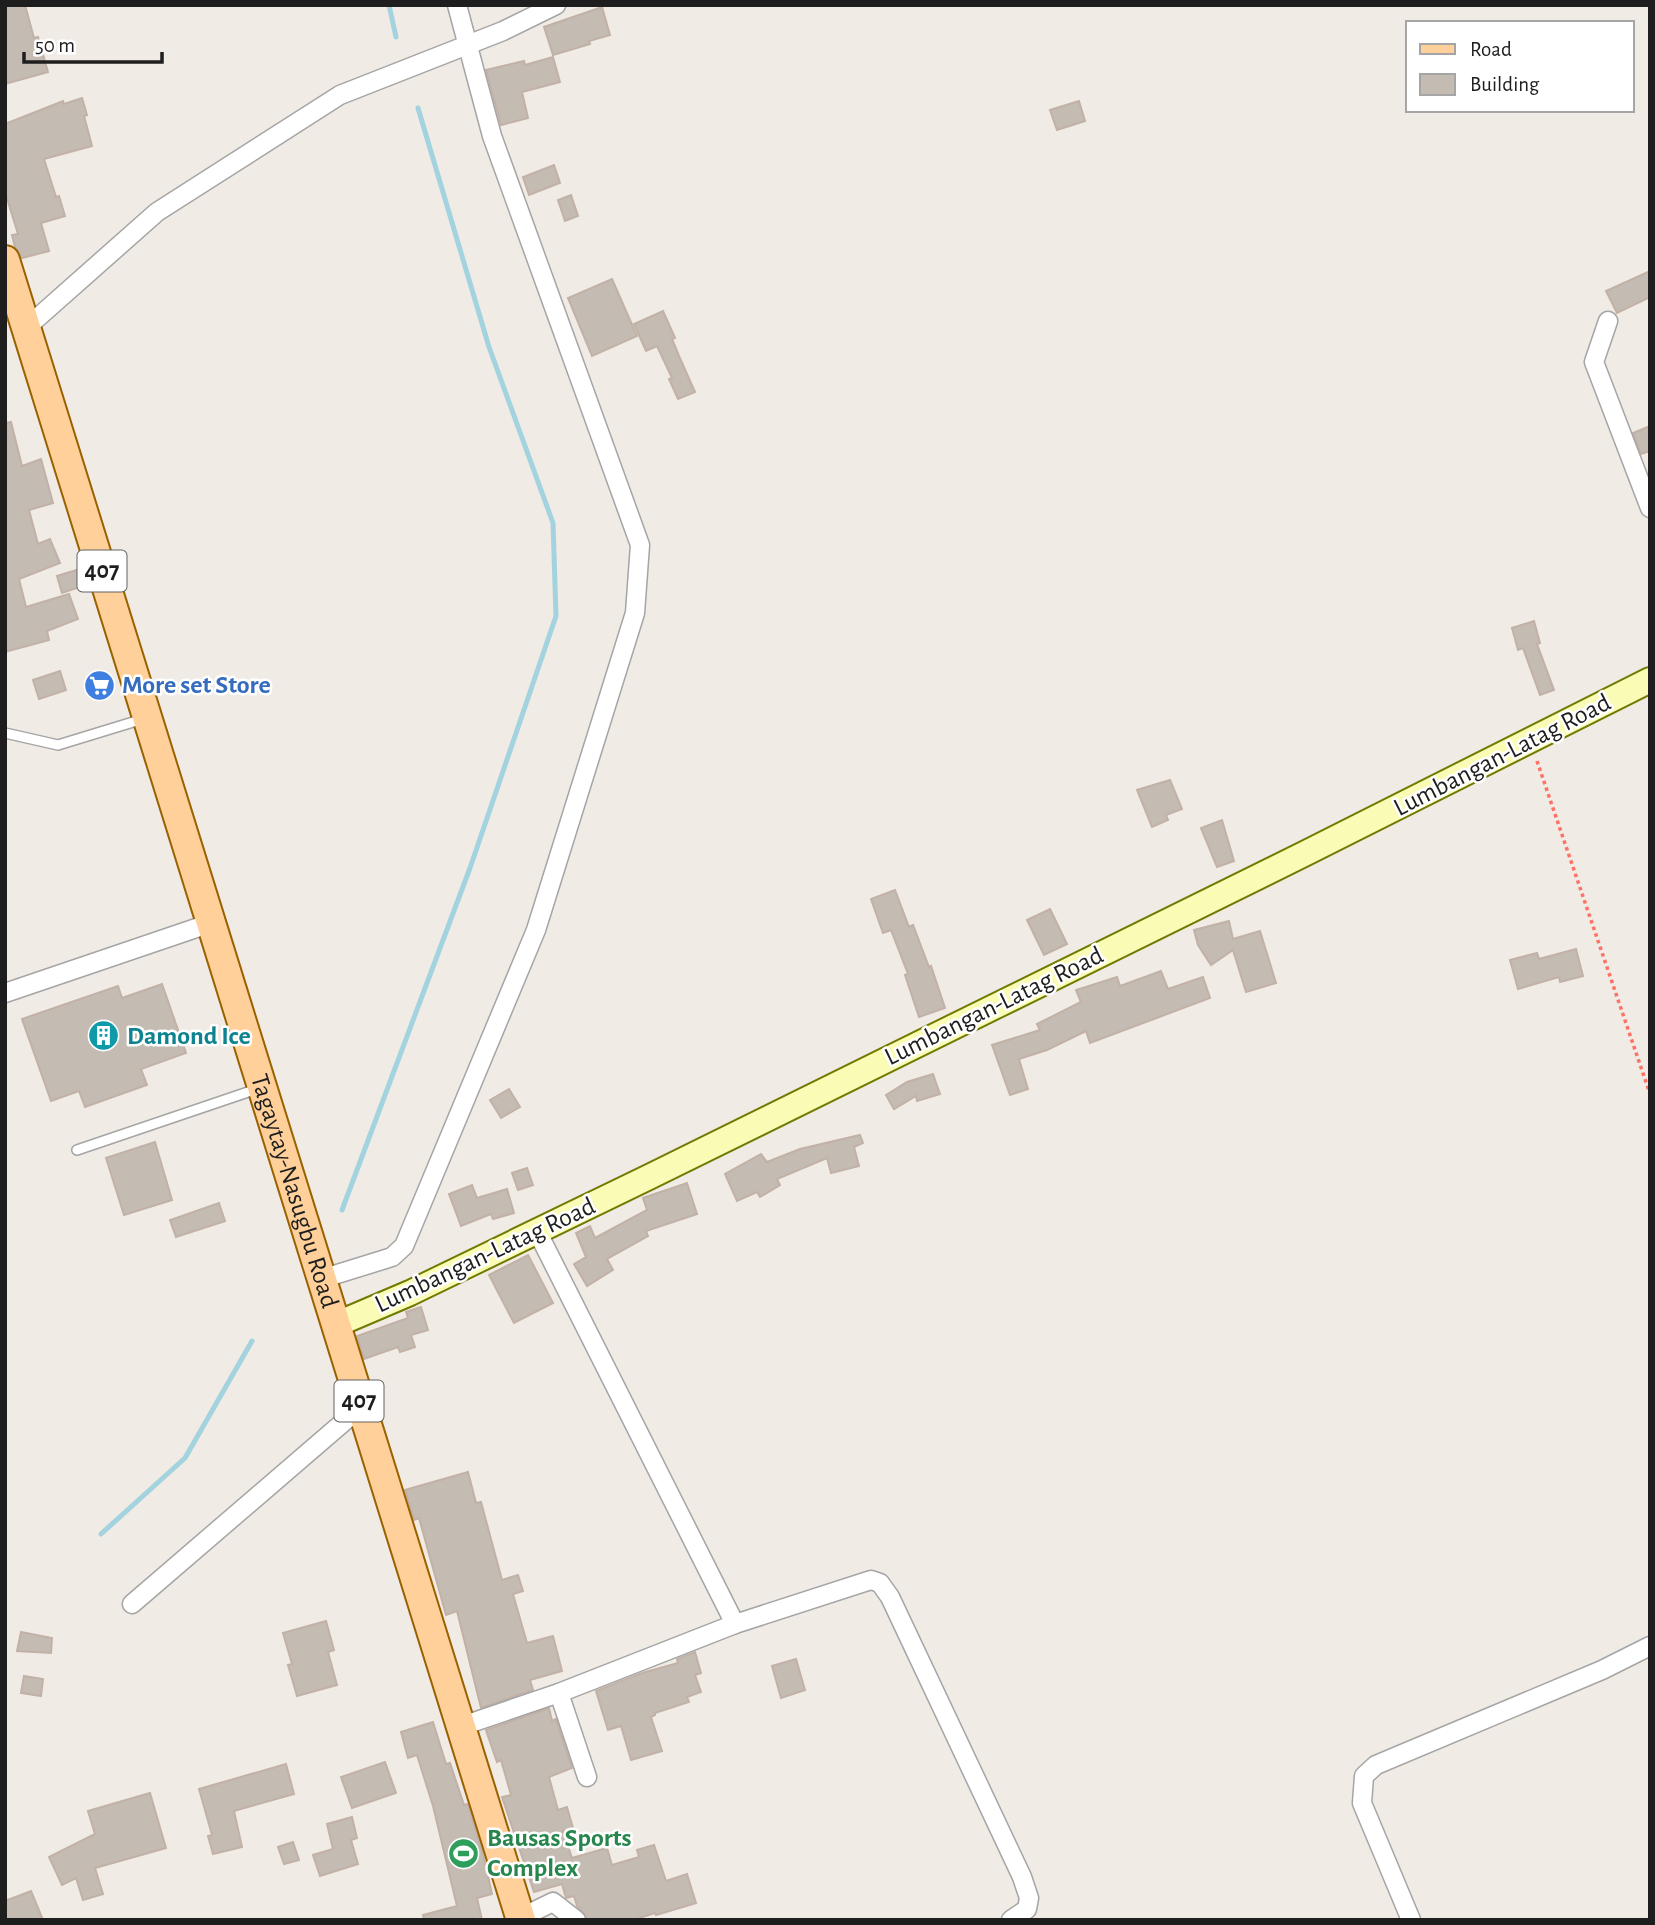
<svg xmlns="http://www.w3.org/2000/svg" width="1655" height="1925" font-family="'Alegreya Sans',sans-serif">
<style>
.lines{fill:none;stroke-linecap:round;stroke-linejoin:round}
.stream{stroke:#a3d3df;stroke-width:5}
.building{fill:#c4bbb3;stroke:#c2b1a6;stroke-width:2}
.lane-casing{stroke:#a5a5a5;stroke-width:12}
.street-casing{stroke:#a5a5a5;stroke-width:21}
.secondary-casing{stroke:#717a01;stroke-width:28}
.primary-casing{stroke:#996100;stroke-width:32}
.path{stroke:#fe7167;stroke-width:3.5;stroke-dasharray:3.5 3.5;stroke-linecap:butt}
.lane{stroke:#fff;stroke-width:9}
.street{stroke:#fff;stroke-width:18}
.secondary{stroke:#fafcb6;stroke-width:24}
.primary{stroke:#ffd09a;stroke-width:28}
.labels{text-anchor:middle;dominant-baseline:central;stroke-width:5;stroke-linejoin:round;paint-order:stroke}
.shield{fill:#fff;stroke:#626262;stroke-width:2}
.shield-label{font-size:24px;font-weight:bold;fill:#1e1e1e}
.shop-label{font-size:26px;font-weight:bold;fill:#366cbe;stroke:#fff;text-anchor:start}
.street-label{font-size:26px;fill:#1e1e1e;stroke:#fff}
.culture-label{font-size:26px;font-weight:bold;fill:#0d838f;stroke:#fff;text-anchor:start}
.leisure-label{font-size:26px;font-weight:bold;fill:#27864d;stroke:#fff;text-anchor:start}
</style>
<rect width="100%" height="100%" fill="#f0ebe4"/>
<g class="lines">
<g class="stream">
<path d="M389,5l7,32"/>
<path d="M342,1210l128,-342 86,-252 -3,-93 -64,-176 -71,-239"/>
<path d="M101,1534l84,-76 67,-117"/>
</g>
</g>
<g class="building">
<path d="M5,5h20l9,33 4,-1 10,35 -43,12z"/>
<path d="M602,7l8,28 -21,6 1,3 -37,11 -9,-28z"/>
<path d="M553,57l7,25 -38,10 6,26 -27,7 -15,-55 38,-9 1,4z"/>
<path d="M82,98l5,17 -3,1 8,30 -48,13 12,38 3,-1 6,20 -24,7 8,28 -27,7 -7,-11 -3,-12 6,-1 -13,-42v-68l58,-23 1,3z"/>
<path d="M1079,101l6,20 -28,9 -7,-20z"/>
<path d="M554,165l6,18 -31,12 -6,-18z"/>
<path d="M571,195l7,21 -13,5 -7,-21z"/>
<path d="M1650,271v26l-33,16 -11,-22z"/>
<path d="M612,279l25,57 -45,20 -24,-58z"/>
<path d="M663,311l12,27 -3,1 7,17 16,36 -17,7 -9,-20 3,-1 -15,-32 -11,5 -12,-27z"/>
<path d="M11,422l11,44 19,-7 12,44 -24,7 9,34 12,-5 10,24 -41,16 7,28 43,-13 9,25 -31,12 2,9 -44,12v-229z"/>
<path d="M1650,426v25l-9,3 -8,-21z"/>
<path d="M83,568l5,16 -26,9 -5,-17z"/>
<path d="M1534,621l6,22 -3,1 17,46 -14,5 -17,-47 -5,2 -6,-22z"/>
<path d="M60,671l6,19 -27,9 -6,-19z"/>
<path d="M1170,780l12,29 -16,6 2,5 -16,7 -15,-37z"/>
<path d="M1222,820l12,41 -17,6 -16,-39z"/>
<path d="M895,890l14,37 4,-2 16,42 2,-1 14,42 -26,9 -14,-42 3,-1 -17,-44 -8,3 -12,-34z"/>
<path d="M1050,909l17,35 -23,11 -17,-35z"/>
<path d="M1229,921l4,18 27,-8 16,52 -30,9 -13,-42 -22,15 -13,-20 -4,-15z"/>
<path d="M1576,949l7,27 -23,6 -1,-5 -41,12 -8,-29 27,-7 2,6z"/>
<path d="M1161,971l7,18 35,-12 7,21 -120,45 -4,-12 -39,19 -28,9 9,30 -18,6 -18,-50 48,-15 -3,-6 44,-22 -5,-12 41,-13 3,9z"/>
<path d="M162,984l24,69 -45,16 6,16 -62,22 -6,-16 -28,10 -29,-82 96,-33 4,12z"/>
<path d="M933,1074l7,20 -23,7 -1,-5 -22,13 -8,-14 21,-13z"/>
<path d="M509,1089l11,18 -19,11 -11,-18z"/>
<path d="M860,1135l3,8 -9,4 5,19 -28,7 -4,-15 -50,21 3,6 -20,12 -3,-5 -20,9 -12,-27 36,-20 6,8 33,-13z"/>
<path d="M155,1142l17,58 -48,15 -18,-57z"/>
<path d="M527,1168l6,17 -15,5 -6,-17z"/>
<path d="M687,1183l10,31 -51,17 2,5 -41,23 6,11 -26,16 -13,-22 12,-7 -10,-24 14,-7 5,12 52,-28 -4,-12z"/>
<path d="M472,1185l5,13 30,-9 7,24 -21,6 -2,-5 -30,12 -12,-32z"/>
<path d="M219,1203l6,18 -49,16 -6,-17z"/>
<path d="M528,1255l25,48 -39,20 -25,-48z"/>
<path d="M421,1307l7,23 -17,5 4,12 -15,5 -2,-5 -34,12 -7,-23 51,-18 -2,-6z"/>
<path d="M468,1472l8,31 5,-1 21,78 16,-5 5,16 -10,3 14,49 26,-7 9,35 -32,9 3,10 -52,18 -24,-97 -11,4 -27,-97 -5,2 -9,-30z"/>
<path d="M326,1621l8,29 -6,2 9,33 -40,11 -9,-31 4,-1 -9,-31z"/>
<path d="M21,1632l31,6 -1,15 -34,-2z"/>
<path d="M695,1652l6,21 -6,2 6,17 -14,5 2,5 -34,11v2l-4,2 11,34 -31,9 -10,-34 -13,4 -12,-39 46,-18 36,-10 -1,-4z"/>
<path d="M796,1659l9,31 -24,8 -9,-32z"/>
<path d="M24,1676l19,3 -2,17 -20,-3z"/>
<path d="M549,1708l3,13 4,-2 16,49 -23,9 9,33 9,-3 6,21 -10,3 9,27 35,-10 5,17 27,-8 -2,-7 17,-5 12,36 21,-7 9,29 -40,12 -1,-2 -22,7h-46l-4,-8 -6,-6 -3,-10 -8,2 -4,-14 -28,8 -32,-95 9,-2 -10,-35 -4,2 -11,-32z"/>
<path d="M433,1722l13,42 4,-1 14,42 4,-1 15,50 9,40 -15,4 5,22h-58l-1,-5 34,-9 -24,-100 -16,-51 -9,3 -7,-26z"/>
<path d="M385,1762l11,31 -44,15 -11,-31z"/>
<path d="M286,1764l8,30 -60,17 8,36 -29,7 -5,-18 4,-1 -13,-46z"/>
<path d="M150,1793l16,55 -71,20 8,26 -20,6 -7,-22 -14,7 -13,-28 46,-23 -7,-23z"/>
<path d="M352,1817l5,21 -6,2 7,24 -38,12 -7,-21 20,-6 -6,-25z"/>
<path d="M293,1842l6,18 -15,4 -6,-17z"/>
<path d="M31,1891l12,29h-38v-19z"/>
</g>
<g class="lines">
<defs>
<g id="lane">
<path d="M5,733l53,12 85,-26"/>
<path d="M77,1150l180,-61"/>
</g>
<g id="street">
<path d="M1608,321l-14,41 56,146"/>
<path d="M26,328l131,-116 183,-117 163,-64 53,-26"/>
<path d="M5,993l206,-70"/>
<path d="M537,1231l198,393"/>
<path d="M321,1279l71,-22 12,-11 132,-316 99,-317 5,-68 -148,-409 -35,-131"/>
<path d="M132,1604l229,-197"/>
<path d="M559,1693l28,84"/>
<path d="M462,1726l97,-33 176,-69 136,-44 9,3 10,14 132,280 7,21 -2,11 -16,11"/>
<path d="M520,1918l33,-16 23,18"/>
<path d="M1411,1920l-49,-117 2,-27 12,-11 226,-95 48,-24"/>
</g>
<path id="secondary" d="M335,1325l75,-32 239,-116 655,-323 346,-174"/>
<g id="primary">
<path id="s1" d="M5,260l516,1660"/>
</g>
</defs>
<use href="#lane" class="lane-casing"/>
<use href="#street" class="street-casing"/>
<use href="#secondary" class="secondary-casing"/>
<use href="#primary" class="primary-casing"/>
<path class="path" d="M1537,761l113,333"/>
<use href="#lane" class="lane"/>
<use href="#street" class="street"/>
<use href="#secondary" class="secondary"/>
<use href="#primary" class="primary"/>
</g>
<defs>
<symbol id="supermarket-disc" viewBox="-11 -11 22 22"><circle r="9.5" fill="#3f7fe0" stroke="#fff"/><path d="M-6-5.5h2.5l.6 2H6L4.5 2H-2.5L-4.4-4H-6ZM-1.5 3.2a1.3 1.3 0 1 0 .1 0ZM3 3.2a1.3 1.3 0 1 0 .1 0Z" fill="#fff"/></symbol>
<symbol id="building-disc" viewBox="-11 -11 22 22"><circle r="9.5" fill="#0f9aa8" stroke="#fff"/><path d="M-4-6H4V6H1V3H-1V6H-4ZM-2.5-4.3h1.7v1.8h-1.7ZM.8-4.3h1.7v1.8H.8ZM-2.5-1h1.7V.8h-1.7ZM.8-1h1.7V.8H.8Z" fill="#fff"/></symbol>
<symbol id="stadium-disc" viewBox="-11 -11 22 22"><circle r="9.5" fill="#2e9e5b" stroke="#fff"/><path d="M0-5a6.5 5 0 1 0 0 10a6.5 5 0 1 0 0-10ZM-3.5-1.8h7v3.6h-7Z" fill="#fff"/></symbol>
</defs>
<g fill-rule="evenodd">
<use href="#supermarket-disc" x="82" y="668" width="35" height="35"/>
<use href="#building-disc" x="86" y="1018" width="35" height="35"/>
<use href="#stadium-disc" x="446" y="1836" width="35" height="35"/>
</g>
<g class="labels">
<g class="shield">
<rect x="77.5" y="550.5" width="49" height="41" rx="5"/>
<rect x="334.5" y="1380.5" width="49" height="41" rx="5"/>
</g>
<g class="shield-label">
<text x="102" y="571">407</text>
<text x="359" y="1401">407</text>
</g>
<g class="shop-label">
<text x="122" y="685">More set Store</text>
</g>
<g class="street-label">
<text transform="translate(1502 755) rotate(-27)">Lumbangan-Latag Road</text>
<text transform="translate(994 1006) rotate(-26)">Lumbangan-Latag Road</text>
<text stroke="none"><textPath href="#s1" startOffset="975">Tagaytay-Nasugbu Road</textPath></text>
<text transform="translate(485 1255) rotate(-25)">Lumbangan-Latag Road</text>
</g>
<g class="culture-label">
<text x="127" y="1036">Damond Ice</text>
</g>
<g class="leisure-label">
<text x="487" y="1838">Bausas Sports<tspan x="487" dy="30">Complex</tspan></text>
</g>
</g>
<rect width="1655" height="1925" fill="none" stroke="#1e1e1e" stroke-width="14"/>
<rect x="1406" y="21" width="228" height="91" fill="#ffffff" stroke="#a5a5a5" stroke-width="2"/>
<rect x="1420" y="44" width="35" height="10" fill="#ffd09a" stroke="#a5a5a5" stroke-width="2"/>
<text x="1470" y="56" font-size="21" fill="#1e1e1e">Road</text>
<rect x="1420" y="74" width="35" height="21" fill="#c4bbb3" stroke="#a5a5a5" stroke-width="2"/>
<text x="1470" y="91" font-size="21" fill="#1e1e1e">Building</text>
<path d="M24 52v10h138v-10" fill="none" stroke="#1e1e1e" stroke-width="3.5"/>
<text x="35" y="52" font-size="21" fill="#1e1e1e" stroke="#ffffff" stroke-width="5" paint-order="stroke">50 m</text>
</svg>
